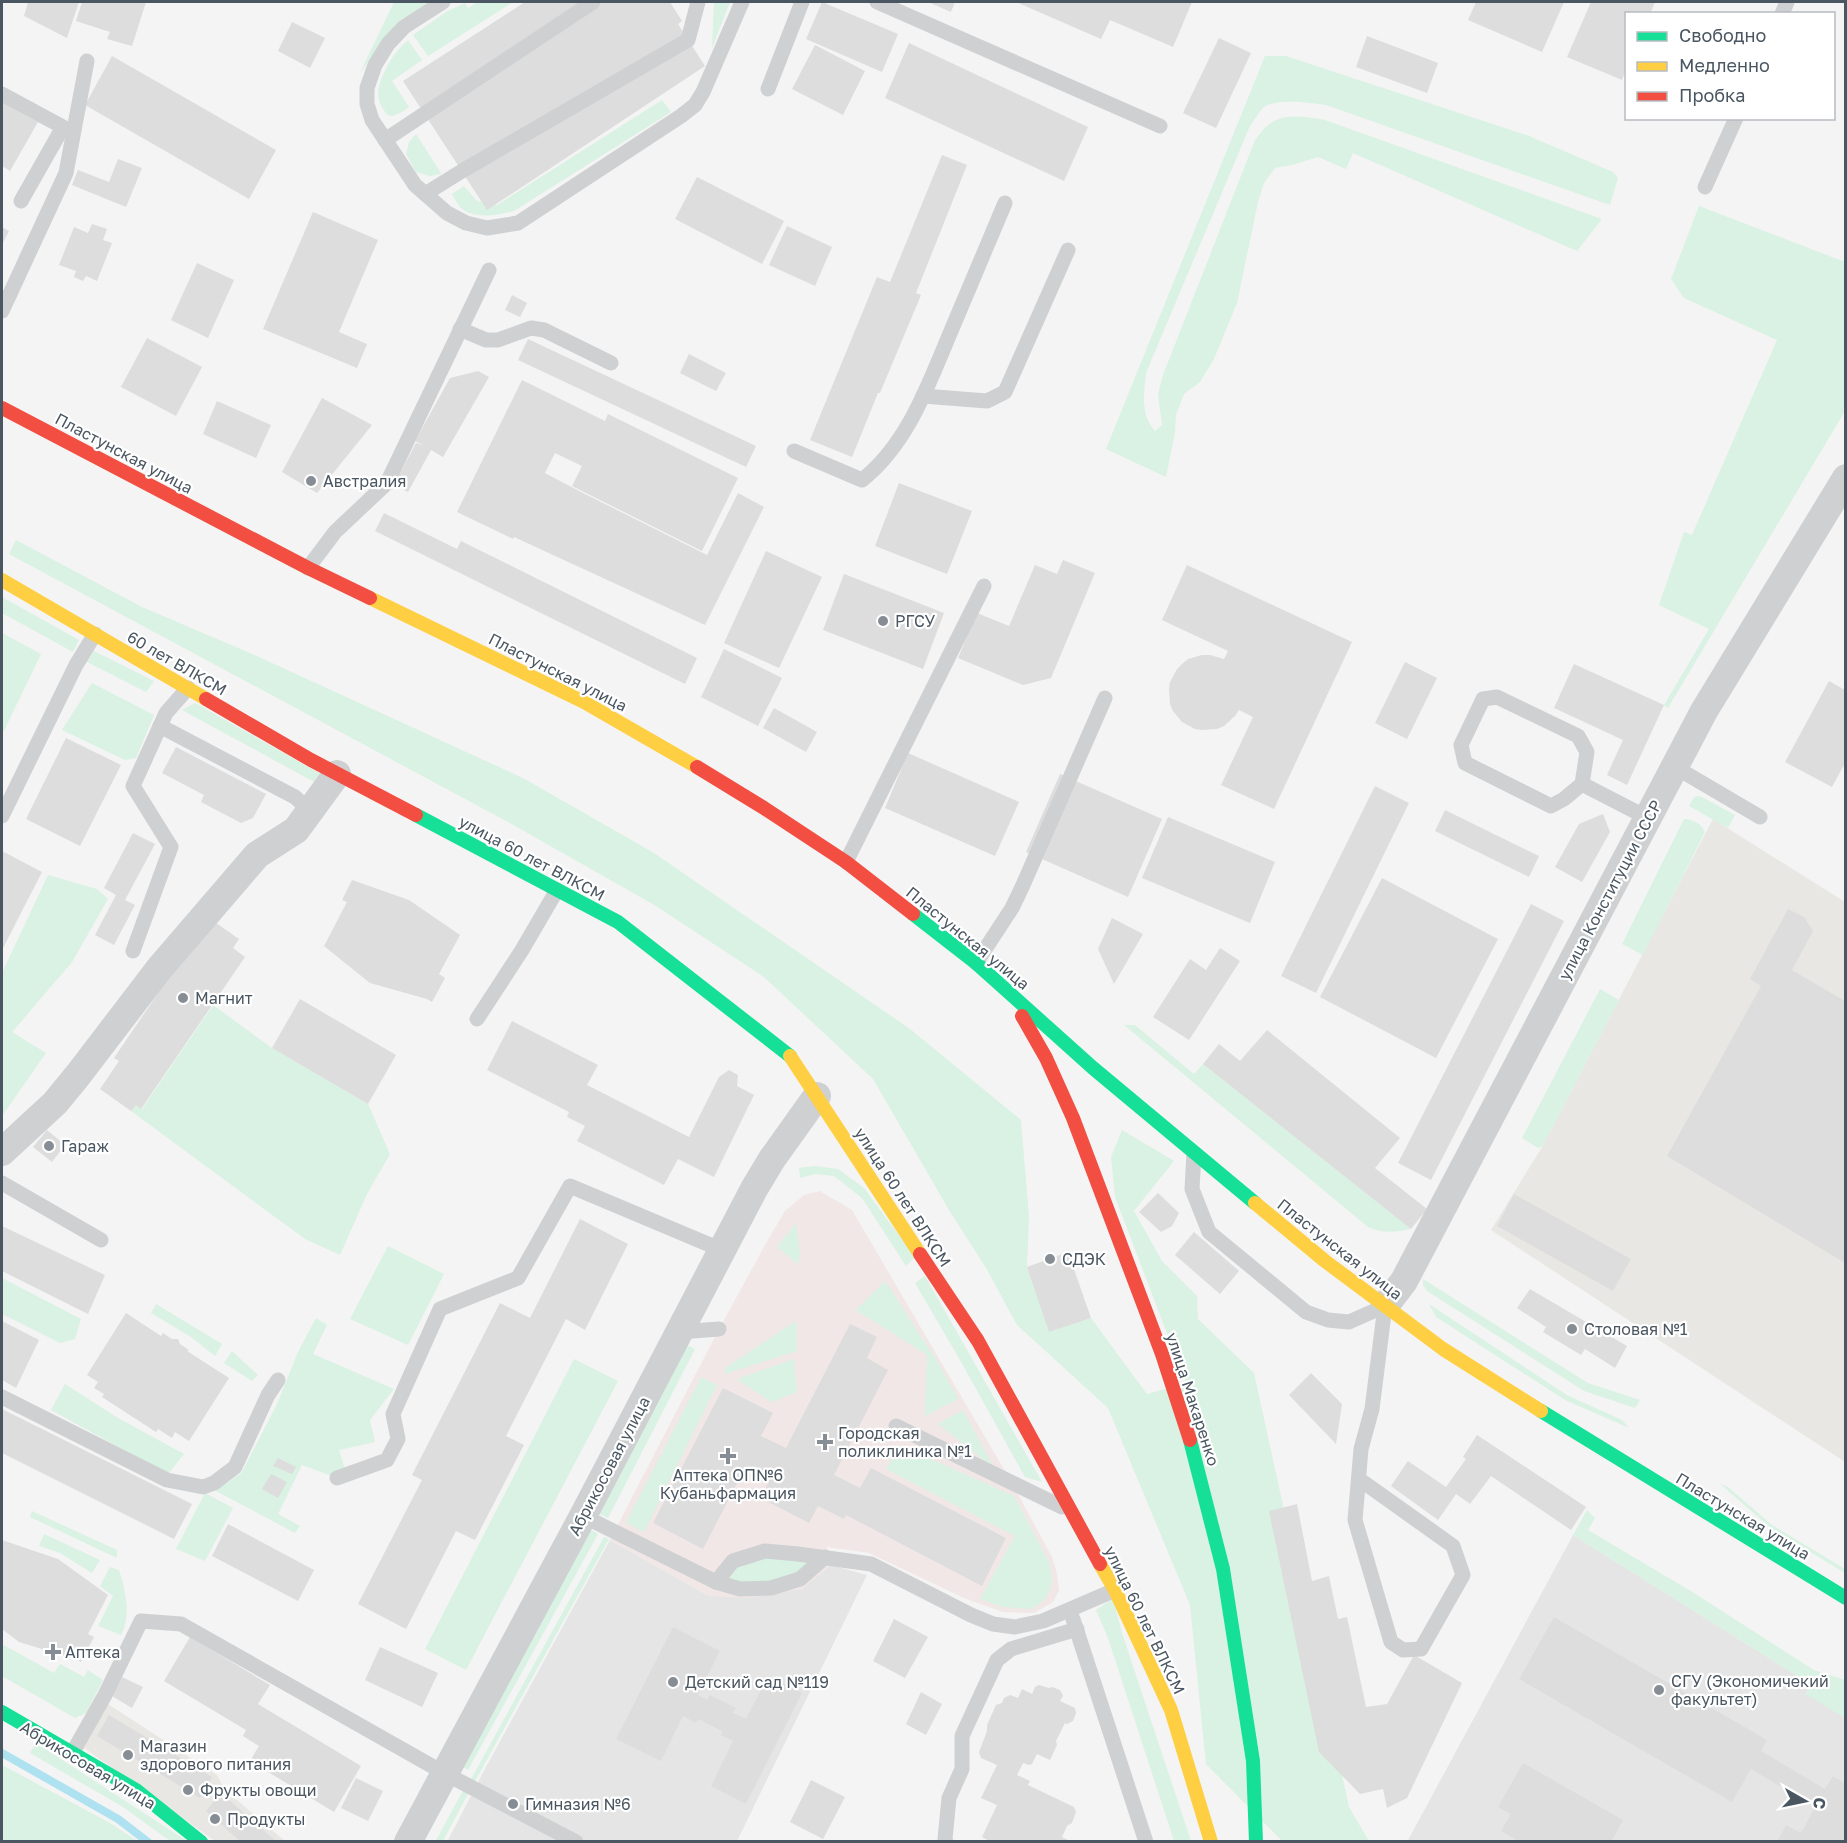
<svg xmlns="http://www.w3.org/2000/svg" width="1847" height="1843" font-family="'Golos Text',sans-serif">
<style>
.commercial{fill:#e8e7e3}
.education{fill:#e6e5e6}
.medical{fill:#f1e7e6}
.green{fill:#d9f2e3}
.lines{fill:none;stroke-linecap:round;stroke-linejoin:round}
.stream{stroke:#aee2f0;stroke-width:8}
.building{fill:#ddddde}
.lane{stroke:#ced0d2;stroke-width:15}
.street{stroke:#ced0d2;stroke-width:28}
.fast{stroke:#16e098;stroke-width:14}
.slow{stroke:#ffcf43;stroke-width:14}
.jam{stroke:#f24e42;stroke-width:14}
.poi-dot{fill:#868d94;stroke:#fff;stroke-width:2}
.labels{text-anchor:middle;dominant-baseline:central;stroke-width:4.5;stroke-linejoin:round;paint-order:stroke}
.street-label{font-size:16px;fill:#4a5661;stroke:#fff}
.poi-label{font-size:16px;fill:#4a5661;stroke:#fff;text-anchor:start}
</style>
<rect width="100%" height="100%" fill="#f4f4f4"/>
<g class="commercial">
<path d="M1713,819l132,83v560l-354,-232 51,-83z"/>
<path d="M108,1704l109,71 8,15 60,51h-70l-131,-93z"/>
</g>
<g class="education">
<path d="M1573,1535l239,150 33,11v145l-438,1z"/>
<path d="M610,1540l99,56 122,-31 36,10 -130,266 -290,1 39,-75z"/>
</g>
<path class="medical" d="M820,1191l32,19 160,273 40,74 5,17 2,17 -6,11 -19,11 -31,-1 -39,-14 -95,-45 -42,-6 4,18 -29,24 -55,9 -38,-2 -99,-56 109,-211 50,-91 16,-27 19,-16z"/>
<g class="green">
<path d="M394,2h37l-31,18 -18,21 -23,34z"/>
<path d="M478,2h35l-85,54 -15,-21 33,-23 19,-9 3,5z"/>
<path d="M714,2h16l-18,46z"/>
<path d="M408,40l14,20 -30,21 17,26c-4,3 -11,8 -17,9 -5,0 -7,-4 -10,-9 -7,-11 -3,-25 3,-36 5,-12 14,-23 23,-31z"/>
<path d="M1265,56h21l243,80 84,36 5,6 -8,27 -284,-100c-15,-2 -49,-7 -62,2 -5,4 -10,14 -14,19l-104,247c-2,20 -6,42 9,58l7,-6 -4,-31 5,-19 92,-235c4,-5 8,-11 13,-15 16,-13 39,-8 57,-5l277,99 -25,32 -224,-98 -7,16 -28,-12 -26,8 -17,3 -11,15 -6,19 -21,101 -23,56 -14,23 -16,12 -8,21 -1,18 -9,44 -60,-28z"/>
<path d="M662,100l9,12 -157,99c-17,4 -40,9 -54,-4 -3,-4 -6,-9 -8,-13l12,-8 13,15 20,4z"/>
<path d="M416,134l25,39v1l-11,2 -14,-4 -10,-18 3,-12z"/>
<path d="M1699,206l146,56v149l-177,297 -4,-3 45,-76 -50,-24 25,-73 8,3 85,-195 -93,-42 -13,-19z"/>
<path d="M16,540l126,67 108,46 273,125 131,75 256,176 111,91 8,97 -2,50 22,64 42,-13 56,76 39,-11 -71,-186 -4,-40 11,-27 52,31 -40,50 28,50 35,35 1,23 56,54 95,434 20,34h-87l-76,-77 -16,-159 -82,-197 -91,-83 -31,-57 -37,-58 -76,-131 -109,-102 -108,-71 -148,-84 -499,-268z"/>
<path d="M2,597l77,43 -6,12 -71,-39z"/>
<path d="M2,633l39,21 -39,81z"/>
<path d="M94,651l60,30 -8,11 -59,-30z"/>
<path d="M92,683l62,32 -18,43 -11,2 -63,-30z"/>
<path d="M195,703l126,71 -5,9 -134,-73z"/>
<path d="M1698,796l4,1 33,18 -7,13 -39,-22 5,-9z"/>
<path d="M1684,819c9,0 17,5 21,13l-62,123 -21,-11z"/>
<path d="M48,875l49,14 11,10 -36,63 -60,70 34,21 -44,63v-143z"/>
<path d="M1600,989l19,11 -77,147 -4,1 -16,-10z"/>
<path d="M213,1005l59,43 96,56 22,50 -23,40 -27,61 -35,-16 -174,-128 5,-6 6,4z"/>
<path d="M1124,1025h11l59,49 9,-10 208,165c-16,3 -27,5 -43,-2z"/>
<path d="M814,1166l24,3 26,19 51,69 -9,9 -44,-68 -28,-22 -19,-2 -15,4 -1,-10z"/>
<path d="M796,1223l4,31 -2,10 -21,-17z"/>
<path d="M388,1246l56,28 -36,71 -58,-26z"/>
<path d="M925,1276l117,206 -17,-5 -65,-117 -45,-77z"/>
<path d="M2,1278l79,41 -6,20 -15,4 -58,-29z"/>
<path d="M1423,1279l165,104 52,17 -5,8 -51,-17 -157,-100 -4,-6z"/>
<path d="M885,1281l52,80 21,38 -33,17 2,-61 -71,-45z"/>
<path d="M156,1304l66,40 -7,12 -24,-19 -40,-24z"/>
<path d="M1429,1304l138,91 55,25 7,8 -64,-28 -129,-83z"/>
<path d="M316,1318l11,7 -14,29 81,35 -24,31 5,22 -36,8 8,25 -10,3 -35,-13 -24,49 22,12 -5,7 -81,-43 15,-8 13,-10 35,-68 21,-52z"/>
<path d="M796,1321l1,30 -72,23v-6z"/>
<path d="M685,1344l10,5 -87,169 -14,-7z"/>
<path d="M232,1351l26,24 -6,6 -28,-18z"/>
<path d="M574,1359l44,22 -152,289 -41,-21z"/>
<path d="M794,1359l3,33 -26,10 -34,-23z"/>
<path d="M701,1377l16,8 -73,147 -18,-9z"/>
<path d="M65,1384l53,34 66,36 -16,20 -117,-64z"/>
<path d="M963,1410l31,58 -56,-44z"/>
<path d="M899,1445l115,51 35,66 3,16 -2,12 -5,9 -13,10 -29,-2 -23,-8 35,-63 -129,-67z"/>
<path d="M1720,1484l8,3 44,38 73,44v4l-74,-45z"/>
<path d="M205,1493l28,15 -28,53 -29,-12z"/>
<path d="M1587,1510l8,8 -7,12 106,63 120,77 31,10v38l-40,-24 7,-9 -239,-150z"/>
<path d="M32,1511l85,39v8l-87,-41z"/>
<path d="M584,1526l14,8 -130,236 -10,-6z"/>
<path d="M44,1534l56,26 -8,13 -32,-20 -21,-7z"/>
<path d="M604,1537l5,2 -135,244 -4,-2z"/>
<path d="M765,1558l45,1 -12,15 -33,9 -24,1 -13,-5 9,-12z"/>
<path d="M110,1567l9,3c6,19 13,46 2,65l-23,-9 15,-30 -13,-10z"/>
<path d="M1113,1599l9,34 69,208h-17l-66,-203 -12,-28z"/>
<path d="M2,1644l52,29 6,-9 24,13 4,-7 15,10 -17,33 -11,5 -73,-42z"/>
<path d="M36,1743l151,98h-17l-47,-34 -93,-54z"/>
<path d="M2,1765l108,58 27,18h-135z"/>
<path d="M464,1789l5,3 -26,49 -8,1z"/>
</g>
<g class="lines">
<path class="stream" d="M2,1753l116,66 30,23"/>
</g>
<g class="building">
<path d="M28,2h51l-12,36 -43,-22z"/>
<path d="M82,2h64l-14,44 -25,-7 3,-7 -34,-11z"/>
<path d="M525,2h145l12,19 -4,3 27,42 -218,144 -84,-129z"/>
<path d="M822,2l76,32 -16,38 -76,-33z"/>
<path d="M928,2h27l-4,10z"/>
<path d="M1016,2h176l-19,45 -63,-27 -9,19z"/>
<path d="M1476,2h88l-22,50 -74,-32z"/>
<path d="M1591,2h64l-5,12h-24v55l-4,11 -55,-23z"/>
<path d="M292,22l33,16 -15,30 -32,-17z"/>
<path d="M1367,36l71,27 -11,30 -71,-26z"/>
<path d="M1219,38l32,15 -35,75 -33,-15z"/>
<path d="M909,43l179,84 -24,54 -179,-83z"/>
<path d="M815,45l50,26 -22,44 -51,-26z"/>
<path d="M112,56l164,94 -27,49 -164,-94z"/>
<path d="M2,102l36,20 -28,49 -8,-5z"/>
<path d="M942,155l25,10 -51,128 5,2 -41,98h-2l-26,64 -42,-17 67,-163 13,5z"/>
<path d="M118,159l24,9 -16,39 -54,-22 6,-15 31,12z"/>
<path d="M697,177l87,44 -22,43 -87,-45z"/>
<path d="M313,212l65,28 -39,92 28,12 -10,24 -94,-39z"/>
<path d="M92,224l15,5 -4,11 9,3 -15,38 -11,-5 -3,5 -9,-4 2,-6 -17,-6 15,-38 14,6z"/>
<path d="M787,226l45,21 -17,39 -46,-21z"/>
<path d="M2,227l7,4 -7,14z"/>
<path d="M197,263l37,17 -26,58 -37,-18z"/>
<path d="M512,295l15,8 -7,14 -15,-7z"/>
<path d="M147,338l55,29 -26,49 -55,-29z"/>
<path d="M528,339l228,107 -10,21 -228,-107z"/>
<path d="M689,354l37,19 -10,18 -36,-18z"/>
<path d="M478,371l11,6 -46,80 -12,-7 -23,42 -14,-8 22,-41 7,2 -8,-4 35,-63z"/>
<path d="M522,380l83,41 3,-7 130,64 -36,73 -130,-65 10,-20 -27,-13 -10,20 34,18 128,64 31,-62 26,14 -59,118 -191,-88 -1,2 -56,-27z"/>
<path d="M322,398l50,27 -55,68 -35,-21z"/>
<path d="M217,401l54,24 -15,33 -53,-24z"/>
<path d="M899,483l73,28 -25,63 -72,-28z"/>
<path d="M384,513l73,36 4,-8 236,117 -12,26 -310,-153z"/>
<path d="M766,551l56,26 -43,91 -55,-25z"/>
<path d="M1063,560l32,13 -44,105 -28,7 -65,-27 19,-45 32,13 26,-61 22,9z"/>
<path d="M1187,565l165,77 -78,167 -53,-24 32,-68 -14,-7 -4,6 -11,10 -7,3 -15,1 -7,-1 -13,-7 -9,-11 -3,-7 -1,-15 1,-7 7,-13 5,-5 6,-5 14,-4h8l14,4 4,-8 -66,-31z"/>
<path d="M844,574l100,39 -21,56 -100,-39z"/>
<path d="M724,649l58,29 -24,48 -57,-29z"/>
<path d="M1405,662l32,16 -30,61 -32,-16z"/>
<path d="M1574,664l90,41 -37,80 -20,-10 16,-35 -69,-32z"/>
<path d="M1829,681l16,9v73l-13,24 -47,-25z"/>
<path d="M774,708l43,24 -11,20 -43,-24z"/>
<path d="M66,738l55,27 -41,81 -54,-27z"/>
<path d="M176,747l90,47 -13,24 -12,5 -40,-21 3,-7 -42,-22z"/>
<path d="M908,753l111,49 -24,54 -110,-48z"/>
<path d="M1060,774l102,45 -34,78 -102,-45z"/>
<path d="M1375,786l34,17 -93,190 -35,-17z"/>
<path d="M1445,810l94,46 -10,21 -94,-46z"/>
<path d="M1603,814l7,18 -28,50 -27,-15 24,-43z"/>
<path d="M1168,817l107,45 -25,61 -108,-45z"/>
<path d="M133,833l22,11 -30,56 10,5 -21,40 -19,-10 21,-40 -12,-7z"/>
<path d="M2,851l40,21 -40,78z"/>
<path d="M1382,878l116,61 -62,119 -116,-61z"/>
<path d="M352,880l57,20 51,35 -21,39 6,4 -13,24 -5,-3 -57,-16 -46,-37 23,-44 -5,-2z"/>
<path d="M1531,904l33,17 -133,259 -33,-17z"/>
<path d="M1788,909l16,8 9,14 -21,39 53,31v262l-178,-107 94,-170 -11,-7z"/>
<path d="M209,918l30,21 -6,9 12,9 -104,152 -5,-4 -5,6 -31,-22 19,-28 -5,-3z"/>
<path d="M1112,918l31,16 -29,50 -16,-35z"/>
<path d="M1220,948l20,13 -51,79 -36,-23 37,-58 16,11z"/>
<path d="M300,999l96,56 -28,49 -96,-56z"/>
<path d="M512,1021l86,44 -11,20 102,52 30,-60 10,-7 9,5 -1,11 17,9 -40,82 -36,-18 -14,26 -87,-44 8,-15 -18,-9 2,-5 -82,-42z"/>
<path d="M1267,1030l133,108 -25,30 52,41 -16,20 -208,-165 16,-20 21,17z"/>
<path d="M47,1130l18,15 -13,17 -19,-15z"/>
<path d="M1158,1193l21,20 -7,13 -11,6 -22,-20z"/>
<path d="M1514,1194l117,65 -18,32 -116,-65z"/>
<path d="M580,1219l48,25 -43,86 -19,-11 -60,117 18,9 -49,95 -19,-9 -50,98 -48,-25 64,-124 -10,-5 88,-172 30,15z"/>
<path d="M2,1226l103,49 -17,39 -86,-43z"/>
<path d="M1194,1232l45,39 -19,23 -45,-39z"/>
<path d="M1068,1252l23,66 -42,14 -22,-65z"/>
<path d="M1530,1289l97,57 -12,22 -30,-19 -4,6 -38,-23 3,-5 -29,-19z"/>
<path d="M126,1313l35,23 2,-3 9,6h6l2,5 9,6 -2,1 42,27 -40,63 -14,-9 -3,6 -14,-9 -2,3 -54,-35 2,-3 -10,-6 4,-6 -11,-7z"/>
<path d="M2,1321l37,19 -23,48 -14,-8z"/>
<path d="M850,1324l27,13 -10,21 21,12 -54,105 26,13 11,-20 135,70 -24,48 -136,-71 -2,4 -26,-13 -9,17 -48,-25 8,-17 -24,-13 -42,81 -50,-26 70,-135 50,25 -12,23 25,12z"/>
<path d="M1311,1373l31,31 -6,40 -47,-49z"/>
<path d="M2,1409l190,95 -18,35 -172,-86z"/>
<path d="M1477,1435l109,72 -15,23 -80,-54 -21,28 -14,-10 -18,26 -47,-34 17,-25 38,26 20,-28 -3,-2z"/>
<path d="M278,1458l18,9 -4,7 -19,-8z"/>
<path d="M271,1474l16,8 -9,16 -16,-9z"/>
<path d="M1297,1504l15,77 17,-5 9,43 9,-2 19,90 21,-3 27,-49 48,28 -55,115 -20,10 -4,-19 -23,5 -41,-42 -50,-241z"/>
<path d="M228,1524l86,46 -16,31 -86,-45z"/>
<path d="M2,1540l56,19 50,36 -20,39 6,3 -13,25 -6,-3 -56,-17 -17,-13z"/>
<path d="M1554,1617l213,123 -6,11 64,38 8,-13 12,7v59h-68l9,-17 15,8 14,-26 -64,-38 -19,33 -213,-123z"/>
<path d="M894,1619l34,18 -23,41 -32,-17z"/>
<path d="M673,1627l47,24 -22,44 9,5 3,-5 26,13 -3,5 13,6 22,-43 34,17 -56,111 -35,-18 22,-45 -12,-6 1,-4 -24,-12 -2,4 -13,-7 -22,45 -45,-22z"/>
<path d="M190,1637l80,48 -12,19 103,62 -27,46 -84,-51 9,-15 -16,-10 3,-6 -82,-49z"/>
<path d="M380,1647l58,26 -16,34 -57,-27z"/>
<path d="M122,1677l21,10 -11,21 -20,-12z"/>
<path d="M1039,1685l10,3 3,-1 8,3 3,6 -3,5 15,7 1,5 -3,8 -6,3 -2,-1 -9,18 1,4 -7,15 -13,-6 -5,10 -3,1 -6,-2 -6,12 13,6 -2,4 46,22 2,5 -4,11 -5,3 -5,11 10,5h-81l-9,-5 15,-32 -16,-7 16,-33 -16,-7 -2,-6 8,-21v-6l9,-20 6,-2 2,-5 6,-3 8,3 4,-9 10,5 3,-7z"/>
<path d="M921,1692l21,12 -16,31 -20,-11z"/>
<path d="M109,1715l103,62 -12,21 -103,-62z"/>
<path d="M1523,1763l100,57 -12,22h-91l-19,-11 10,-17 -13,-7z"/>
<path d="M356,1778l27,13 -15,30 -27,-13z"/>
<path d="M811,1780l34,17 -22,42 -33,-17z"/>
<path d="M221,1793l56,49h-36l-35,-31z"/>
</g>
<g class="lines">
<g class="lane">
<path d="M443,2l-39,25 -16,17 -13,21 -8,23v16l5,16 43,65 32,28 19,10 21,5 31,-5 163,-107 14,-11 8,-13 39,-90"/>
<path d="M877,2l283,124"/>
<path d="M1782,14l5,-12"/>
<path d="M768,89l34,-87"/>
<path d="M2,94l61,33 -42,74"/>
<path d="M385,140l208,-138"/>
<path d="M1705,187l31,-69"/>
<path d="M425,194l37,-23 226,-131 10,-38"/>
<path d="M2,311l64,-138 21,-112"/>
<path d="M460,329l26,11h12l33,-12 13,2 67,33"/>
<path d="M923,396l64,5 18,-9 63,-142"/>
<path d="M794,451l68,29c46,-36 67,-97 89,-149 18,-43 36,-85 54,-128"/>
<path d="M308,568l27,-36 52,-49 102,-213"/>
<path d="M160,726l135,71 15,14"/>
<path d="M1675,767l85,50"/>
<path d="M1582,784l-18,15 -13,7 -86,-43 -4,-18 22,-46 14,-2 81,39 9,16 -5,32 66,34"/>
<path d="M2,816l74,-151 19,-31"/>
<path d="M846,862l138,-276"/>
<path d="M133,951l38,-104 -38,-61 33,-73 22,-25"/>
<path d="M976,963l36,-55 11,-23 82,-187"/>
<path d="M477,1019l45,-69 35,-60"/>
<path d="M1194,1153l-2,36 17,43 97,80 22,8 21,2 36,-16"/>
<path d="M2,1183l99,57"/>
<path d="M679,1332l40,-3"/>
<path d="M2,1397l165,83 36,7 11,-4 21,-16 33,-72 10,-15"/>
<path d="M896,1426l166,81"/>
<path d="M337,1478l50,-18 11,-21 -5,-25 47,-105 78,-31 52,-92 152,64"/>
<path d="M1359,1479l94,67 10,29 -42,74 -18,1 -12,-8 -36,-122 6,-71 11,-40 13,-103"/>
<path d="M583,1516l133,66 17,-21 32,-10 33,3 73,10 100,51 22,9 22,3 28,-6 72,-31"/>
<path d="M716,1582l24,7 31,-1 29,-9 25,-22"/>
<path d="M1073,1619l73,223"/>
<path d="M73,1752l32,-57 36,-74 40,3 265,150 130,68"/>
<path d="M946,1842l-1,-3 4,-41 13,-29v-33l35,-76 14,-11 66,-20"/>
</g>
<g class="street">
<path d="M2,1152l53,-49 23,-28 81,-106 98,-114 39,-25 41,-56"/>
<path d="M1385,1306l19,-25 300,-570 142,-233"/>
<path d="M408,1842l175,-326 171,-327 18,-30 45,-63"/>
</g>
<g class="fast">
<path d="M416,815l202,107 172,134"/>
<path d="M913,914l63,49 117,105 162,135"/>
<path d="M1541,1411l305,187"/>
<path d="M1190,1440l33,129 30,192 3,81"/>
<path d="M2,1712l134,78 65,52"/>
</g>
<g class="slow">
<path d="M2,580l204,119"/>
<path d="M370,598l214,104 113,65"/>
<path d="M790,1056l130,198"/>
<path d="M1255,1203l70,58 118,88 98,62"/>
<path d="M1100,1564l15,26 56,120 40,132"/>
</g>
<g class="jam">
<path d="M2,408l306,160 62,30"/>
<path d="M206,699l105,61 105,55"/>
<path d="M697,767l67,41 82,54 67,52"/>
<path d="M1022,1016l24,42 27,60 89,236 28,86"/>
<path d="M920,1254l58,87 122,223"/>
</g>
</g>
<g class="poi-dot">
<circle cx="311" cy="481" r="6"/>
<circle cx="883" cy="621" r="6"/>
<circle cx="183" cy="998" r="6"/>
<circle cx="49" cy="1146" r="6"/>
<circle cx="1050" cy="1259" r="6"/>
<circle cx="1572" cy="1329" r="6"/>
<path d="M822 1433h6v6h6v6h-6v6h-6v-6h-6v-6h6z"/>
<path d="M725 1447h6v6h6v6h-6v6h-6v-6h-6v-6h6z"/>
<path d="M50 1643h6v6h6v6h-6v6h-6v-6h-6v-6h6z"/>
<circle cx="673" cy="1682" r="6"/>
<circle cx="1659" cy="1690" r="6"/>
<circle cx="128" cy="1755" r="6"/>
<circle cx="188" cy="1790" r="6"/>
<circle cx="513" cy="1804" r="6"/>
<circle cx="215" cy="1819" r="6"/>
</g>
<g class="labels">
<g class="street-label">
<text transform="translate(124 453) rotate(28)">Пластунская улица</text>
<text transform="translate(177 663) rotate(30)">60 лет ВЛКСМ</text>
<text transform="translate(558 672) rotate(27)">Пластунская улица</text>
<text transform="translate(532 858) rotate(28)">улица 60 лет ВЛКСМ</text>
<text transform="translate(1610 890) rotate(-62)">улица Конституции СССР</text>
<text transform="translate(968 938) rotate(39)">Пластунская улица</text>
<text transform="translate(903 1197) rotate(57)">улица 60 лет ВЛКСМ</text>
<text transform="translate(1340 1249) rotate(38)">Пластунская улица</text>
<text transform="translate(1193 1399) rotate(72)">улица Макаренко</text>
<text transform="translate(609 1466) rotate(-62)">Абрикосовая улица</text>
<text transform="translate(1743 1516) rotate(31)">Пластунская улица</text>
<text transform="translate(1145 1620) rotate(64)">улица 60 лет ВЛКСМ</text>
<text transform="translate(88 1765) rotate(31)">Абрикосовая улица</text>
</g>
<g class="poi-label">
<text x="323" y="481">Австралия</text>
<text x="895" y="621">РГСУ</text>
<text x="195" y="998">Магнит</text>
<text x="61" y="1146">Гараж</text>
<text x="1062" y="1259">СДЭК</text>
<text x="1584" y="1329">Столовая №1</text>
<text x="838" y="1433">Городская<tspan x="838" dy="18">поликлиника №1</tspan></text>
<text x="728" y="1475" text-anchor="middle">Аптека ОП№6<tspan x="728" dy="18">Кубаньфармация</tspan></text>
<text x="65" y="1652">Аптека</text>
<text x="1671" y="1681">СГУ (Экономичекий<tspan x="1671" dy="18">факультет)</tspan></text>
<text x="685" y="1682">Детский сад №119</text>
<text x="140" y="1746">Магазин<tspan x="140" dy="18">здорового питания</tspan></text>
<text x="200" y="1790">Фрукты овощи</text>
<text x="525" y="1804">Гимназия №6</text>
<text x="227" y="1819">Продукты</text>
</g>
</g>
<rect width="1847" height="1843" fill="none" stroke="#4a5661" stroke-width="6"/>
<rect x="1625" y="12" width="210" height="108" fill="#ffffff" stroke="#b7bbc0" stroke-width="1.5"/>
<rect x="1637" y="32" width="30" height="9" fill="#16e098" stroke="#b7bbc0" stroke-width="1.5"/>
<text x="1679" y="42" font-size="18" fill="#4a5661">Свободно</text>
<rect x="1637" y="62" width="30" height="9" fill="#ffcf43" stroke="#b7bbc0" stroke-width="1.5"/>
<text x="1679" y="72" font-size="18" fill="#4a5661">Медленно</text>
<rect x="1637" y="92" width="30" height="9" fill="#f24e42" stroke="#b7bbc0" stroke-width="1.5"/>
<text x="1679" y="102" font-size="18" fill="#4a5661">Пробка</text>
<g transform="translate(1805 1801) rotate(99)" stroke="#ffffff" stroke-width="4.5" paint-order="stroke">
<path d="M0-4.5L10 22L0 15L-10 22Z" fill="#4a5661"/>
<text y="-9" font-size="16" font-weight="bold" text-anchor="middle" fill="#4a5661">С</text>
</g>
</svg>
